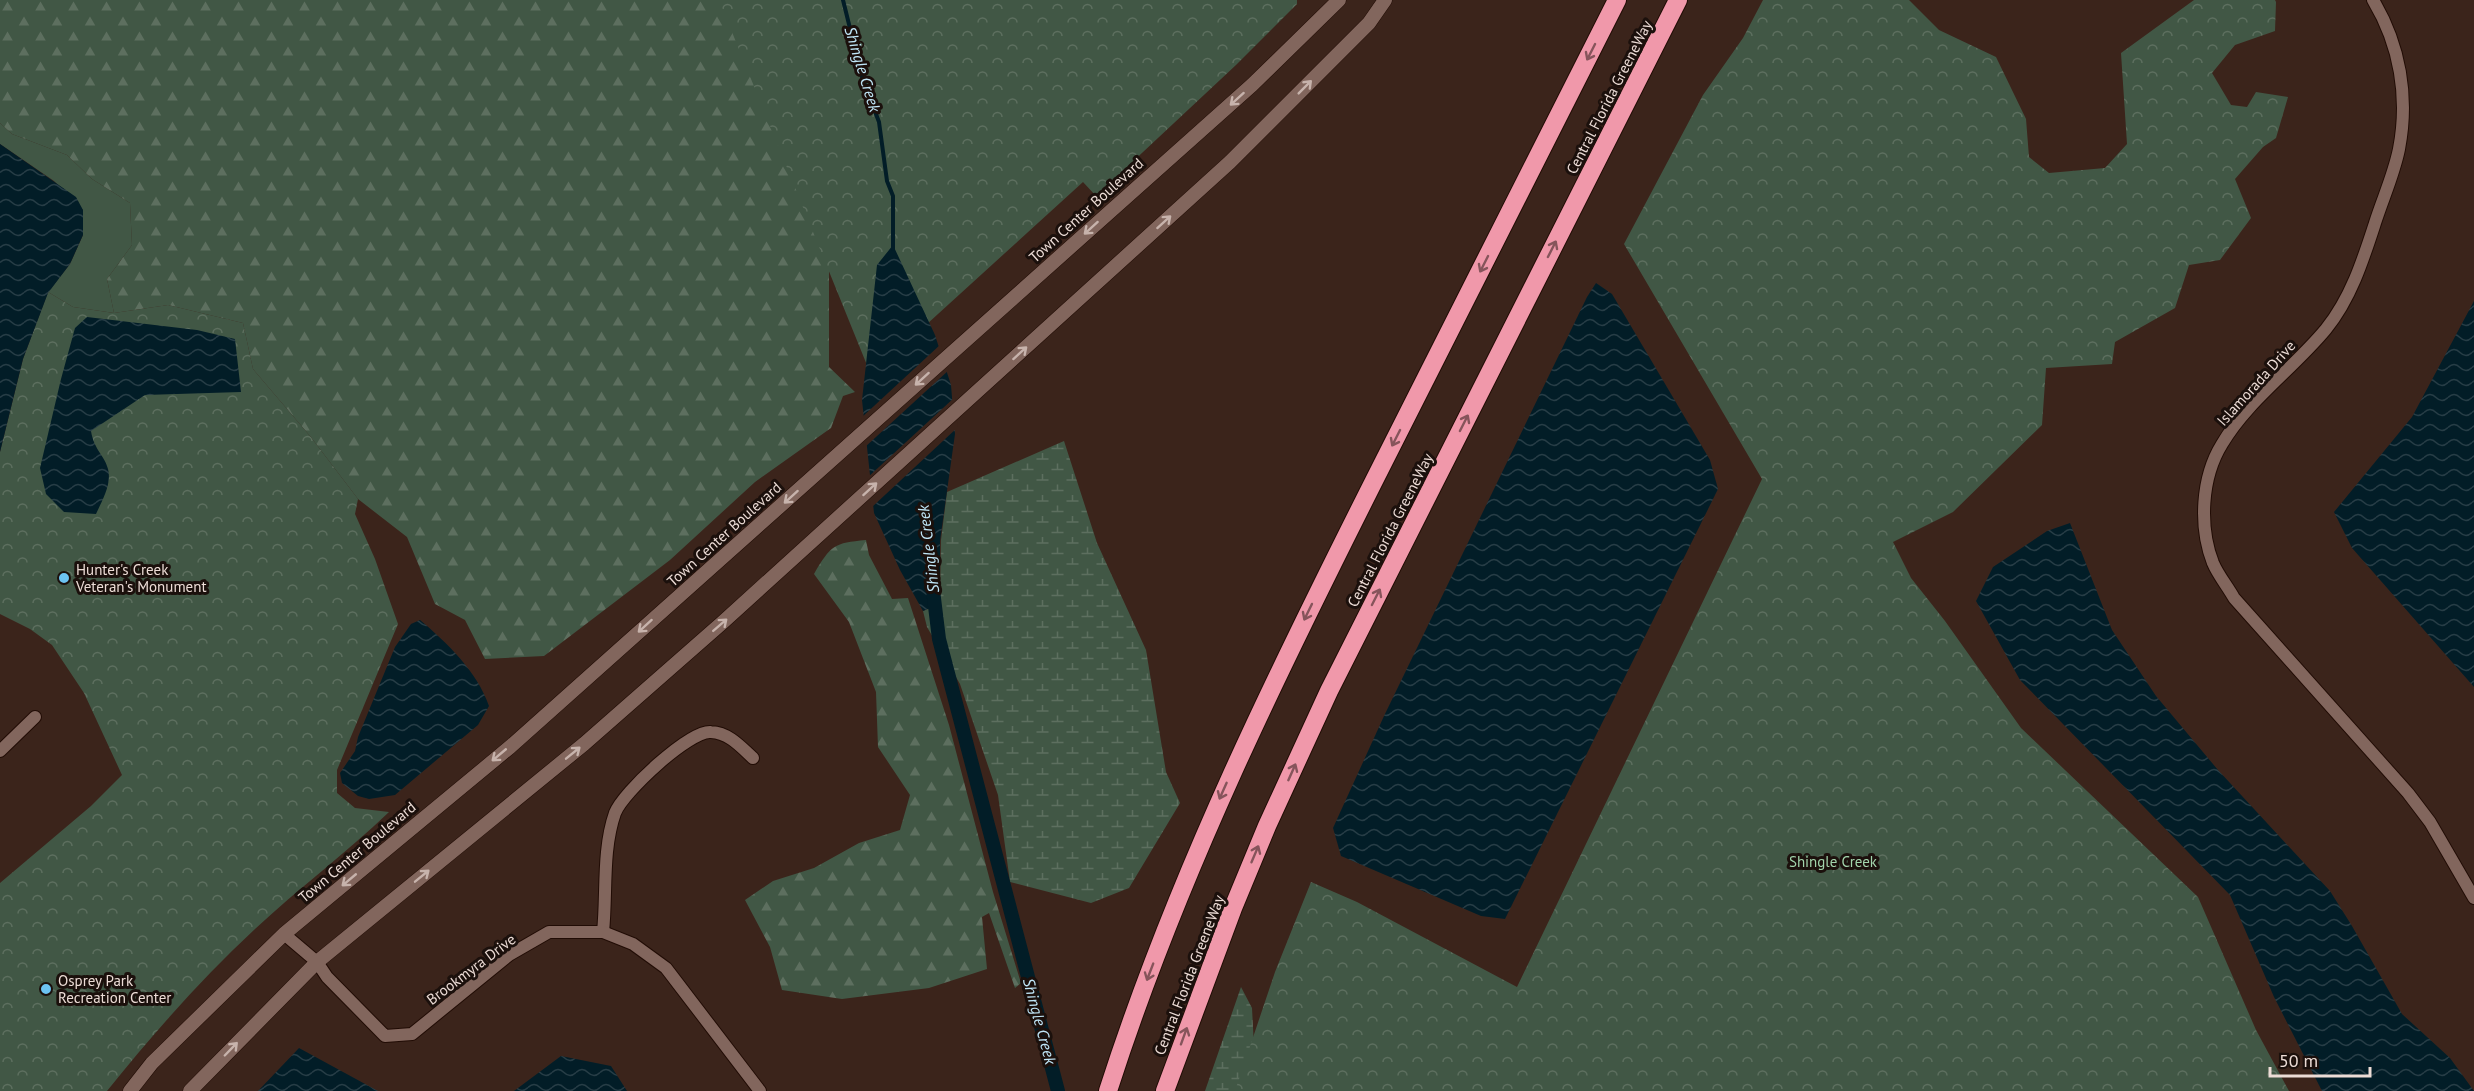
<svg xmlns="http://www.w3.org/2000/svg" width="2474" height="1091" font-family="'PT Sans',sans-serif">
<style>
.grass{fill:#415745}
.forest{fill:url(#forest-firs)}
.wetland{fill:url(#wetland-marsh)}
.park{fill:url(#park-crowns)}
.water{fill:url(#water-waves)}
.pier{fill:#3b241b}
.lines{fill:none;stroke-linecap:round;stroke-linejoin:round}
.stream{stroke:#021d27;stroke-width:4}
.canal{stroke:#021d27;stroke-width:14}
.minor-casing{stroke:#210c05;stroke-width:14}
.tertiary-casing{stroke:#210c05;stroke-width:15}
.motorway-casing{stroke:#210c05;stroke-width:20}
.minor{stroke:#82665d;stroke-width:12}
.tertiary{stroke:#82665d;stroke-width:14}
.motorway{stroke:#f098aa;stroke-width:18}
.oneway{stroke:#86545b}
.oneway2{stroke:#c7b3ac}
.poi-dot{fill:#6cc3f2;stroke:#1b100c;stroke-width:2}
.labels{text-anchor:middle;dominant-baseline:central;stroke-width:6;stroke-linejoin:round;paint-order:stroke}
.street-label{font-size:15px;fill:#ecdcd6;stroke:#1b100c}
.poi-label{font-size:15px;fill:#ecdcd6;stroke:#1b100c;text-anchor:start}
.park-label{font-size:15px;fill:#a2d5ac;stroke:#1b100c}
.water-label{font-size:16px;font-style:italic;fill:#c0e6f8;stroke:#1b100c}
</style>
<defs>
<pattern id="forest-firs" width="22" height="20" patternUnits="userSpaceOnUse" patternTransform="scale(1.5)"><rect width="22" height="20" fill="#415745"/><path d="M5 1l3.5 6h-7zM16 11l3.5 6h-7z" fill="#5d6f5f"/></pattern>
<pattern id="wetland-marsh" width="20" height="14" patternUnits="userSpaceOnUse" patternTransform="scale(1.5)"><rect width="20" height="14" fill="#415745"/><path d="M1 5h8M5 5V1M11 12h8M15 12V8" fill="none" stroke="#5d6f5f"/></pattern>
<pattern id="park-crowns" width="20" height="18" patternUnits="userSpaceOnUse" patternTransform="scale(1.5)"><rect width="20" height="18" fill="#415745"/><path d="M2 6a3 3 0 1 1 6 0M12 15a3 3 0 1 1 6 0" fill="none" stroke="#5d6f5f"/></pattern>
<pattern id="water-waves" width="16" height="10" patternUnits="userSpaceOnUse" patternTransform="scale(1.5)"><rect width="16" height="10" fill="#021d27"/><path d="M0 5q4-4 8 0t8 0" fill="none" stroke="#273d46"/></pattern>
</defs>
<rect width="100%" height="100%" fill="#3b241b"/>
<path class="grass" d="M0,123l12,11 55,21 25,24 38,24 2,42 -25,34 7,34 -41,-6 -25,-15 22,-28 13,-29v-25l-29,-29 -54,-37z"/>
<g class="forest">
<path d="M0,0h780l49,223v144l26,25 -12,4 -12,32 -76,54 -85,78 -126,96 -59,3 -20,-39 -30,-16 -28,-67 -49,-38 -48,-63 -57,-67 -10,-46 -75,-18 -54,8 -7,-34 25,-34 -2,-42 -38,-24 -25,-24 -55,-21 -12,-11z"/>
<path d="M866,540l3,15 23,44 16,-1 41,127 44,167 28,91 -6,5 -26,-75 -7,4 5,52 -58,19 -87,11 -60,-9 -12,-43 -25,-47 28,-19 41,-13 45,-25 41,-13 10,-35 -32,-48 -2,-55 -27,-70 -35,-48c17,-29 20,-31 52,-34z"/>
</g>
<g class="wetland">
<path d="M1064,441l33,102 49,107 20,122 14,31 -51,85 -38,15 -81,-21 -12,-87 -38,-111 -33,-57 -4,-16 12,-5 5,-8 1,-58 6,-48z"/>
<path d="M1241,987l11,21 2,39 14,44h-63z"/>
</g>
<g class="park">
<path d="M719,0h578v4l-61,61 -140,131 -13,-14 -212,193z"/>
<path d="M1763,0h146l30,30 57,27 30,62 3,38 20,16 56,-5 22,-24 -6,-91 73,-53h81l1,2 -1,29 -40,14 -23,28 19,32 16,2 9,-15 32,5 -12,41 -13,9 -28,32 16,39 -31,42 -31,5 -14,43 -60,34 -3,22 -66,4 -4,57 -89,87 -60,30 18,36 34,43 76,107 177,169 58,133 33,61h-1054l40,-119 36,-90 46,20 160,85 245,-508 -138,-235 79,-149 40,-57z"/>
<path d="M48,292l25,15 41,6 54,-8 75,18 10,46 57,67 48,63 -3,15 20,45 23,65 -61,146v23l18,15 34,4c-43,41 -91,77 -134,117 -54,50 -102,105 -148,162h-107v-208l91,-77 31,-31 -38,-82 -32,-48 -22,-16 -30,-15v-162l23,-93z"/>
</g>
<g class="water">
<path d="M0,144l76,53 7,13v25l-13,29 -22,29 -25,66 -23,93z"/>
<path d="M893,245l42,90 16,50 4,49 -15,107v57l-5,8 -12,5 -23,-41 -26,-57 -12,-113 15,-135z"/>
<path d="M1596,283l16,11 98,166 8,29 -213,430 -24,-3 -140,-60 -8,-28 51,-112 203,-419z"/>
<path d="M2474,301v386l-122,-139 -18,-36 78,-95z"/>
<path d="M87,317l110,13 38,9 6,53 -96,3 -54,36c3,19 14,25 17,38 4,15 -6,32 -12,45l-32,-2 -18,-18 -6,-26 21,-89 14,-51z"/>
<path d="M2070,523l42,107 44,66 62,74 112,121 22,35 50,88 48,44 24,33h-152l-48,-94 -44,-102 -210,-215 -44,-79 17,-34 54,-36z"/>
<path d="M420,620c27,23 57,51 69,86l-11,19 -83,70 -26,4 -11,-3 -16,-13 -2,-10 15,-22 3,-14 37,-90 16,-23z"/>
<path d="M299,1048l79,43h-120z"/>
<path d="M561,1056l50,10 16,25h-113z"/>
</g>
<g class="pier">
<path d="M941,344l8,26 -85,78 -3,-30z"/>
<path d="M955,397l3,30 -87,81 -4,-30z"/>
</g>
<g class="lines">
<path class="stream" d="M843,0l19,77 17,45 8,59 6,15v53"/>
<path class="canal" d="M933,590l6,49 119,452"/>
<defs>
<g id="minor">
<path d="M2373,0c27,45 36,97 26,149 -5,25 -16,49 -24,74 -12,37 -24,75 -49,106 -33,40 -78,71 -104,115 -21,34 -23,83 -9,119 5,12 15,24 21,35l174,195 22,29 44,76"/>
<path d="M0,751l35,-34"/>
<path d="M603,932c4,-38 -1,-82 12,-119 8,-21 75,-83 96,-81 18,1 29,14 42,26"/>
<path d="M284,934l33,28 10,15 58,59 27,-2 97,-79 40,-23h54l30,12 33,24 94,123"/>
</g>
<g id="tertiary">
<path d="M130,1091l22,-28 132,-129 226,-187 742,-662 87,-85"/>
<path d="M190,1091l127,-129 267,-218 139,-122 507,-460 139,-139 16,-23"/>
</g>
<g id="motorway">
<path d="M1108,1091c70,-218 171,-422 274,-626 79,-155 157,-310 235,-465"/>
<path d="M1165,1091l68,-183 34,-82 62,-135 349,-691"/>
</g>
</defs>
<use href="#minor" class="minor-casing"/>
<use href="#tertiary" class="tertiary-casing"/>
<use href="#motorway" class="motorway-casing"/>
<use href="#minor" class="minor"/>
<use href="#tertiary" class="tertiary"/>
<use href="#motorway" class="motorway"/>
</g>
<defs><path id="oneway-shaft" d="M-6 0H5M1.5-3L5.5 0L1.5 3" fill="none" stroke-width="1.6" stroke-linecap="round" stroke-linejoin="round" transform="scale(1.5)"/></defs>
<g class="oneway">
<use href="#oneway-shaft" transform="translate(1591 52) rotate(117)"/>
<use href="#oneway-shaft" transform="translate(1552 249) rotate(-63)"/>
<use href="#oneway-shaft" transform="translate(1484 264) rotate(117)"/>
<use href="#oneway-shaft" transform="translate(1464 423) rotate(-63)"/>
<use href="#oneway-shaft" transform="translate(1396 438) rotate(117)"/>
<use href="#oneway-shaft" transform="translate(1376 597) rotate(-63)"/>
<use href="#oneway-shaft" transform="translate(1308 612) rotate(116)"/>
<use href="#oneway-shaft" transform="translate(1292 772) rotate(-66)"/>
<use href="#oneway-shaft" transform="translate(1223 791) rotate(114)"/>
<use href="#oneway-shaft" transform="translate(1255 854) rotate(-67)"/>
<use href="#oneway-shaft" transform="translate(1150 972) rotate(111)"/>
<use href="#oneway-shaft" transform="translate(1184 1036) rotate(-70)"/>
</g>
<g class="oneway2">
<use href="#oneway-shaft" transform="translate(1305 87) rotate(-45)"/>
<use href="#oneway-shaft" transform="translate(1237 99) rotate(138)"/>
<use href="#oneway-shaft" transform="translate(1164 222) rotate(-42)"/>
<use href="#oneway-shaft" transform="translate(1091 228) rotate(138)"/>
<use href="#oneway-shaft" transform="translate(1020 353) rotate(-42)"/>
<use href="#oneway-shaft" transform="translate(922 379) rotate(138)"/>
<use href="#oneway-shaft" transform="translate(870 489) rotate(-42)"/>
<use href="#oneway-shaft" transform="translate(791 497) rotate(138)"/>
<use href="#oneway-shaft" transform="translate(720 625) rotate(-41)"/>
<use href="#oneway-shaft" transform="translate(645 626) rotate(138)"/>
<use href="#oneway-shaft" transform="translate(573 753) rotate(-39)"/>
<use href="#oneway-shaft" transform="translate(499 755) rotate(140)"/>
<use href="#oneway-shaft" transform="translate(422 876) rotate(-39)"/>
<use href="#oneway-shaft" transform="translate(349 880) rotate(140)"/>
<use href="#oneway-shaft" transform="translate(231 1049) rotate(-46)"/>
</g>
<g class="poi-dot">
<circle cx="64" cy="578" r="6"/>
<circle cx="46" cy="989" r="6"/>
</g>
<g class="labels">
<g class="street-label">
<text transform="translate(1609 97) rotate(-63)">Central Florida GreeneWay</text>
<text transform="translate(1086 210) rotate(-42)">Town Center Boulevard</text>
<text transform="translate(2256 383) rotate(-48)">Islamorada Drive</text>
<text transform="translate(1390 530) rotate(-63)">Central Florida GreeneWay</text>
<text transform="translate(724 534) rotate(-42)">Town Center Boulevard</text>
<text transform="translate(357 852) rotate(-40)">Town Center Boulevard</text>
<text transform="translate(471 969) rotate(-37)">Brookmyra Drive</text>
<text transform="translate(1189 975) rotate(-69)">Central Florida GreeneWay</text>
</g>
<g class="poi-label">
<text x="76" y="569">Hunter's Creek<tspan x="76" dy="17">Veteran's Monument</tspan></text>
<text x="58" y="980">Osprey Park<tspan x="58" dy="17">Recreation Center</tspan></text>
</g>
<g class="park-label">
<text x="1833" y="861">Shingle Creek</text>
</g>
<g class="water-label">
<text transform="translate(863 69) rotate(73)">Shingle Creek</text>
<text transform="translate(928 549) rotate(-97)">Shingle Creek</text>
<text transform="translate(1040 1021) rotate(75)">Shingle Creek</text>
</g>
</g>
<path d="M2270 1067v9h100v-9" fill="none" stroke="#ecdcd6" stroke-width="3"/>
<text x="2279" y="1067" font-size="18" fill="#ecdcd6" stroke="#1b100c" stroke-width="4.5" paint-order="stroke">50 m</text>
</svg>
